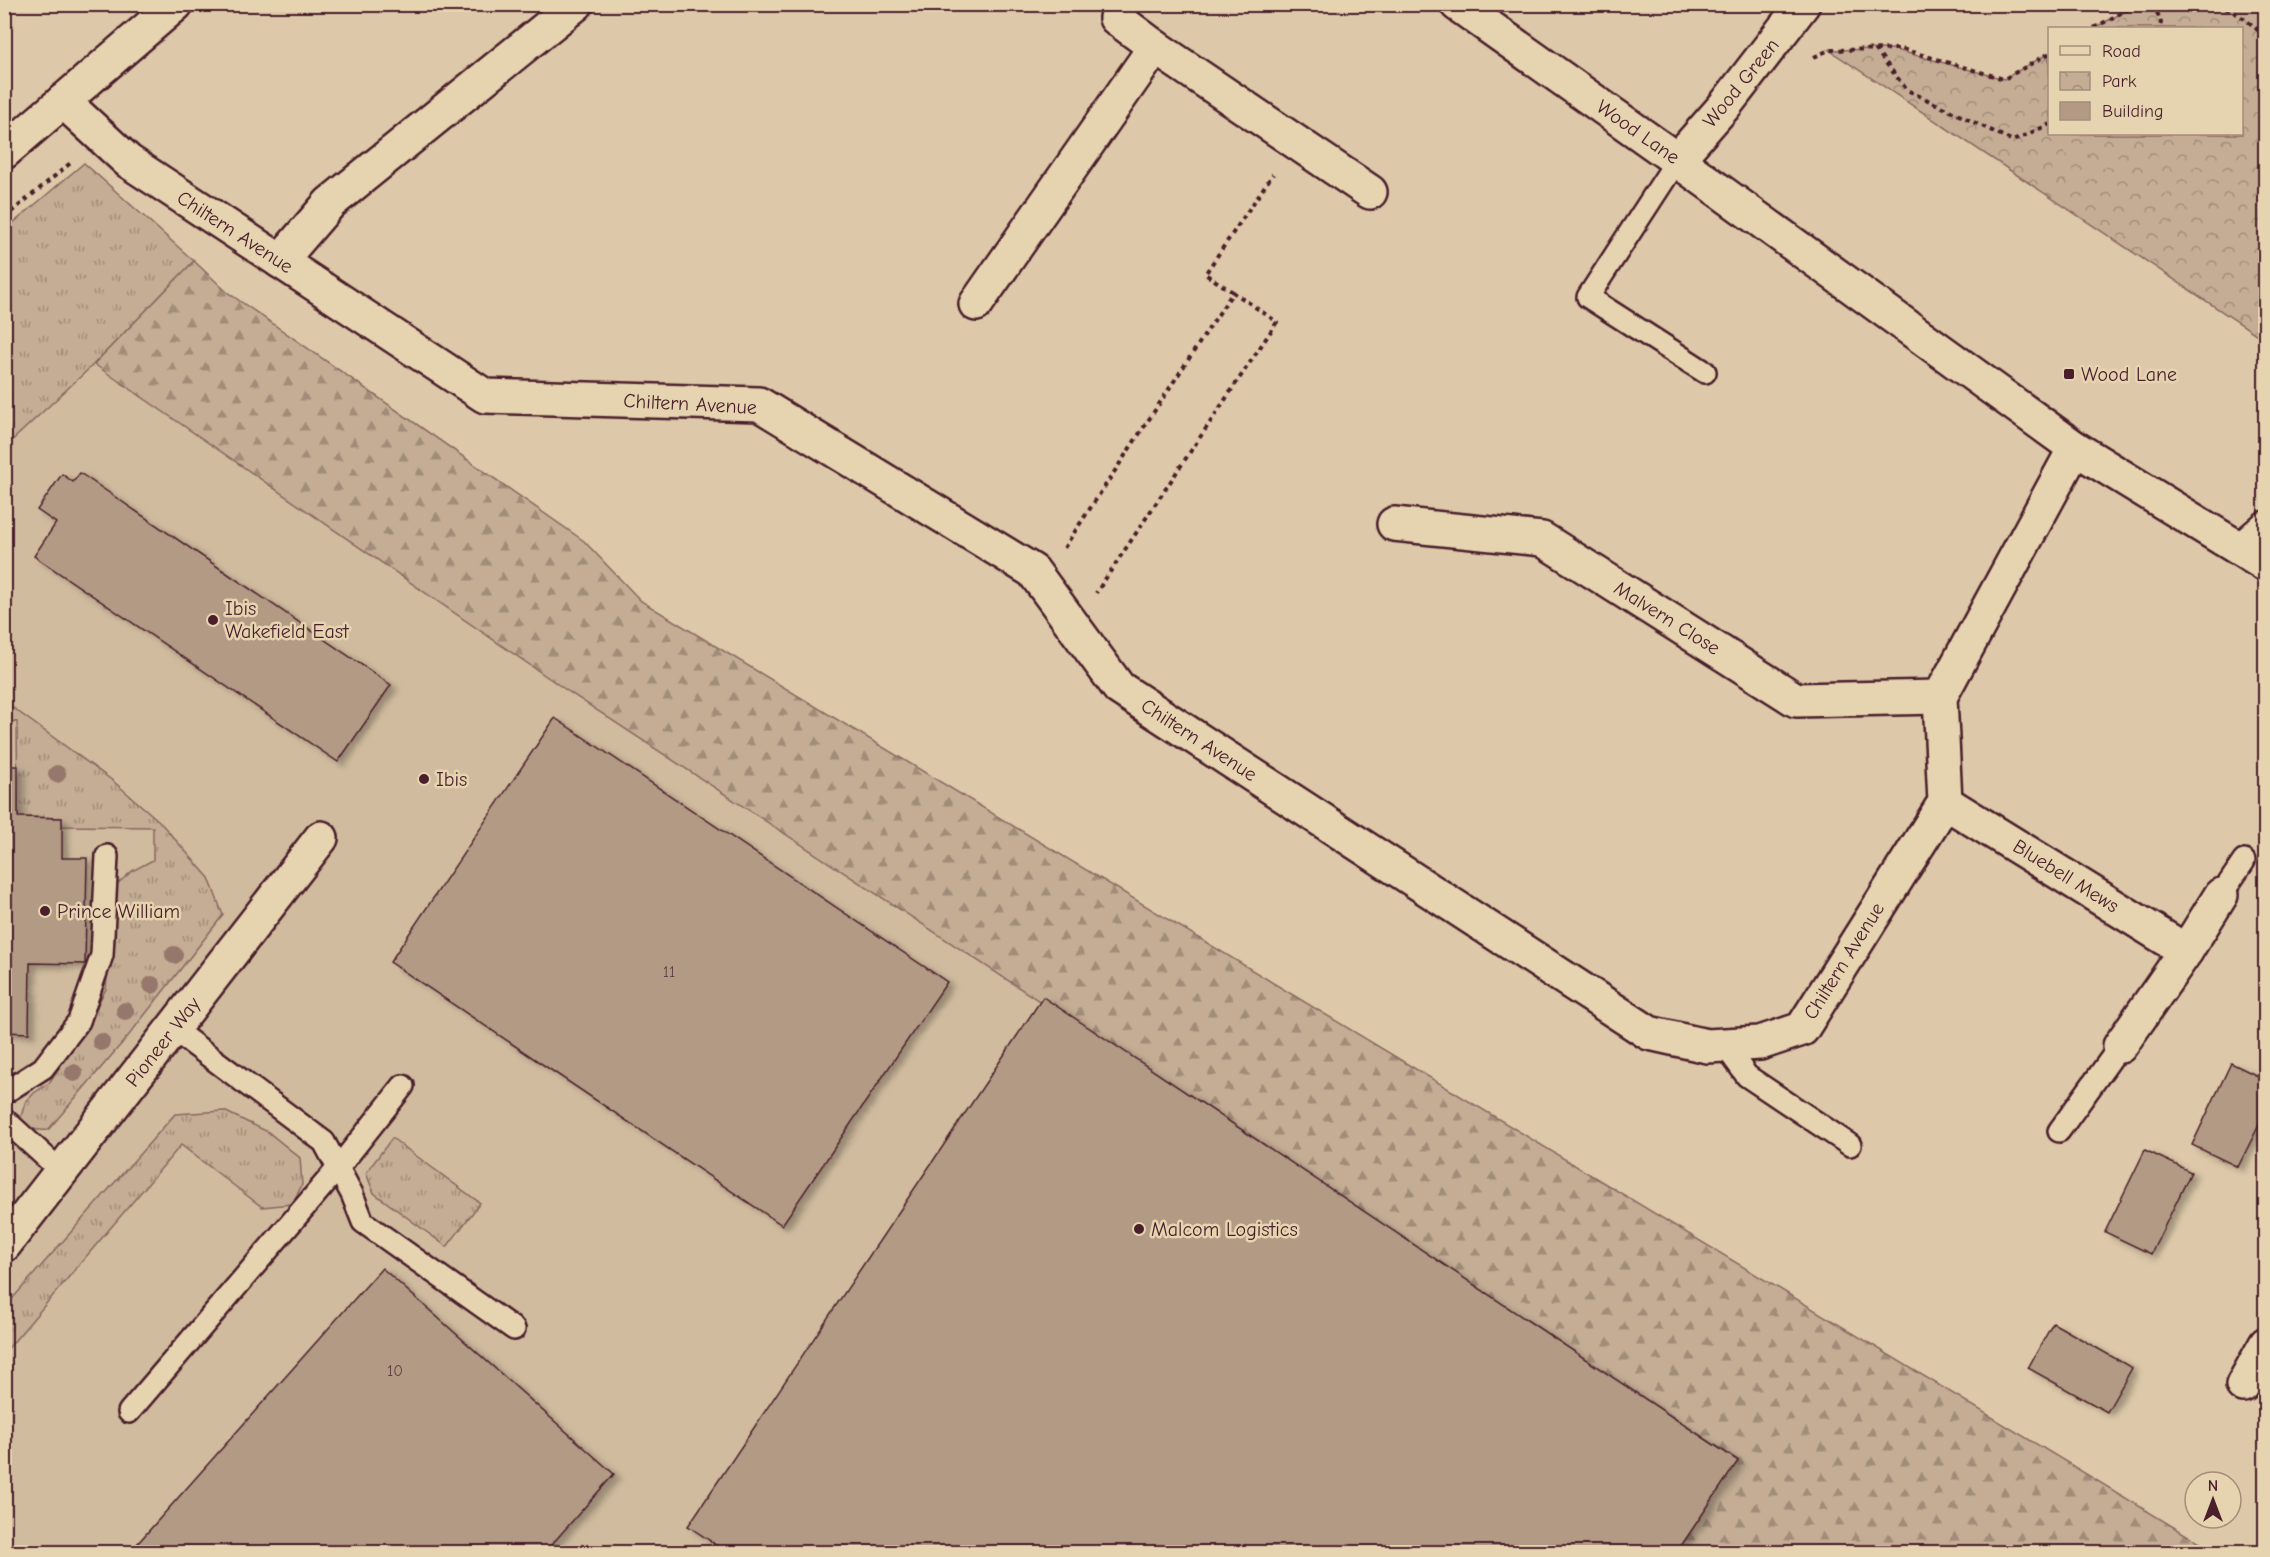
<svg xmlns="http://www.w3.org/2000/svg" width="2270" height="1557" font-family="'Comic Neue',sans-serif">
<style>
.built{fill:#d0bb9e}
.grass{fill:url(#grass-tufts);stroke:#876660;stroke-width:1.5}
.forest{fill:url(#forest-firs);stroke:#876660;stroke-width:1.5}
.park{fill:url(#park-crowns);stroke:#876660;stroke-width:1.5}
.building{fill:#b39a85;stroke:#4a1f2b;stroke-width:1.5;filter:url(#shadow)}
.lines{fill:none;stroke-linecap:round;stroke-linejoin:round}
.service-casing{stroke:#4a1f2b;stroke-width:26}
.minor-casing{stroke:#4a1f2b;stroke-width:38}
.primary-casing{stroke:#4a1f2b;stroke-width:38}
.path{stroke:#4a1f2b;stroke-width:4;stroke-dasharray:4.5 4.5;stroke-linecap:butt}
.service{stroke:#e6d4b1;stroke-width:21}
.minor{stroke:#e6d4b1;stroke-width:33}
.primary{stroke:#e6d4b1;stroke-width:33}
.tree{fill:#96776c}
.poi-dot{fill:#4a1f2b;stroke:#e6d4b1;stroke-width:2}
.labels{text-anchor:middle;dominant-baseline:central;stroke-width:5;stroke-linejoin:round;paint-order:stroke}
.number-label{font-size:16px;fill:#643e42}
.street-label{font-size:20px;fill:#4a1f2b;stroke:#e6d4b1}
.poi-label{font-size:20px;fill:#4a1f2b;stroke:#e6d4b1;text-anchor:start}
</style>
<defs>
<pattern id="grass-tufts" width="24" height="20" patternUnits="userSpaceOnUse" patternTransform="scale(1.5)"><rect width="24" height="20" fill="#c4ad94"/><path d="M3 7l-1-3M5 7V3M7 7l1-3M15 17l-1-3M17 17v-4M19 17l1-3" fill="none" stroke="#a18c79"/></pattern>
<pattern id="forest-firs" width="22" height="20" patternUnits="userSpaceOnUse" patternTransform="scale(1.5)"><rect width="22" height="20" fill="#c4ad94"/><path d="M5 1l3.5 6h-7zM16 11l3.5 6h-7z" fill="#a18c79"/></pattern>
<pattern id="park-crowns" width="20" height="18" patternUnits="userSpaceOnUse" patternTransform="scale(1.5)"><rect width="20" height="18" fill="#c4ad94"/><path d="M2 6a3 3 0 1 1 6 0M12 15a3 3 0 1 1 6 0" fill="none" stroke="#a18c79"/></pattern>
<filter id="shadow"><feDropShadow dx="6" dy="4" stdDeviation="3" flood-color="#0004"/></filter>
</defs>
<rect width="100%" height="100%" fill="#ddc9a9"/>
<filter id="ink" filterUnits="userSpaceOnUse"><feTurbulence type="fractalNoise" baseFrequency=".0167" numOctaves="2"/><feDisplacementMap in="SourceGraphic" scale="12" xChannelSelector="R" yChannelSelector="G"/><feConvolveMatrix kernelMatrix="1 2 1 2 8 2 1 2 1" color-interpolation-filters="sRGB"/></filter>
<g filter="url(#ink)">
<path class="built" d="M94,364l470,324 1651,864h-2210v-1105z"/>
<g class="grass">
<path d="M84,163l110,98 -100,103 -89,83v-217z"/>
<path d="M5,702l108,79 46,40 50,57 14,37 -94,120 -81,95c-13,1 -19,-1 -28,-10l5,-17 9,-10 15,-10 30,-45 27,-49 9,-103 17,-15 21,-11v-33l-91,-1v-8l-44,-1 -1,-95 -12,-1z"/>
<path d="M224,1111l44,21 32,26 2,27 -10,19 -30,3 -81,-62 -176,207v-45l170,-193z"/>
<path d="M392,1138l88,65 -33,44 -73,-54 -8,-20z"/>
</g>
<path class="forest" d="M194,261l33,31 357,249 57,60 1574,951h-538l61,-92 -1169,-768 -475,-328z"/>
<path class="park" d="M2137,5h128v335l-436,-290 63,-1 112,30 45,-26 1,81h192v-106h-148z"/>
<g class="building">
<path d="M80,473l311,212 -53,77 -304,-206 22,-33 -19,-13 25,-36 11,8z"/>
<path d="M555,718l392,264 -165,243 -392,-263z"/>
<path d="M4,766h14v51l44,1v40h25l-2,106 -55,-1 -1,70 -25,-1z"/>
<path d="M1043,997l695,464 -61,91h-950l-39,-26z"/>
<path d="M2231,1063l35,17v31l-28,56 -46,-22z"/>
<path d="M2145,1150l46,22 -40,82 -46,-22z"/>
<path d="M382,1268l232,206 -69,78h-415z"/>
<path d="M2053,1323l79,45 -25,44 -79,-44z"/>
</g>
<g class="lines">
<defs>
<g id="service">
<path d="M1677,160l-89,137 117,75"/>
<path d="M2221,895l23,-34"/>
<path d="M173,1029l151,113 28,52 11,28 151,107"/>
<path d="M1725,1046l22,30 103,69"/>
<path d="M4,1093l39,-25 36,-47 23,-66 5,-99"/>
<path d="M4,1119l58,53"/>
<path d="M2059,1131l61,-85"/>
<path d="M129,1412l209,-244 65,-82"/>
</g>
<g id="minor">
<path d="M1457,4l220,156 398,288 191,117"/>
<path d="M1155,47l215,145"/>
<path d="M63,101l65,60 357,235 274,8 274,167 86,117 530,345 58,13 53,-3 42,-14 143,-227 -5,-105 135,-249"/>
<path d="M1677,160l49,-56 77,-100"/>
<path d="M280,261l50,-58 246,-199"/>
<path d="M976,304l179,-257 -39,-29"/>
<path d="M1394,524l148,15 254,161 144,-3"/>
<path d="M2242,549l24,-21"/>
<path d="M1945,802l241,149 -66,95"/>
<path d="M2186,951l35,-56"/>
<path d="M4,1245l317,-407"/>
<path d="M2243,1385l23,-41"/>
</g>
<path id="primary" d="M4,152l172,-148"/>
</defs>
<use href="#service" class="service-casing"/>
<use href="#minor" class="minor-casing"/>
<use href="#primary" class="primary-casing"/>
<g class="path">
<path d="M2154,4l7,19 -2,5"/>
<path d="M2217,4c20,9 35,18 49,35"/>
<path d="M2094,28l43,-24"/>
<path d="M1875,49l32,41 106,51 37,-17"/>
<path d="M1814,57l15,-7 73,-1 102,30 46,-26"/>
<path d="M4,218l69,-57"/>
<path d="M1233,292l-28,-18 68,-100"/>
<path d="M1064,548l169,-256 44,30 -181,271"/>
</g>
<use href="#service" class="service"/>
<use href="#minor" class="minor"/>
<use href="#primary" class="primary"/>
</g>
<g class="tree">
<circle cx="57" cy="774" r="9"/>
<circle cx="174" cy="955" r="9"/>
<circle cx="152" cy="985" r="9"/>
<circle cx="125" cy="1011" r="9"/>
<circle cx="101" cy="1042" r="9"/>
<circle cx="74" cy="1073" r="9"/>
</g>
</g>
<g class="poi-dot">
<rect x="2063" y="368" width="12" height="12" rx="3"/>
<circle cx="213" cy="620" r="6"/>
<circle cx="424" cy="779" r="6"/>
<circle cx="45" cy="911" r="6"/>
<circle cx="1139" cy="1229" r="6"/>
</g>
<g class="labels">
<g class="number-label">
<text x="669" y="972">11</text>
<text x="395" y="1371">10</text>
</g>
<g class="street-label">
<text transform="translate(1741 83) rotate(-51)">Wood Green</text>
<text transform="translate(1638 132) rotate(35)">Wood Lane</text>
<text transform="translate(235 232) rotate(33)">Chiltern Avenue</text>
<text transform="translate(690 404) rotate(3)">Chiltern Avenue</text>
<text transform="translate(1667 618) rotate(32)">Malvern Close</text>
<text transform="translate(1199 740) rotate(33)">Chiltern Avenue</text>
<text transform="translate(2066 876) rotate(32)">Bluebell Mews</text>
<text transform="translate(1844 961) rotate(-58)">Chiltern Avenue</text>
<text transform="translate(163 1042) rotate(-52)">Pioneer Way</text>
</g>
<g class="poi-label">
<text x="2081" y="374">Wood Lane</text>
<text x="225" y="608">Ibis<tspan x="225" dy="23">Wakefield East</tspan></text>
<text x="436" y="779">Ibis</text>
<text x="57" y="911">Prince William</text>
<text x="1151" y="1229">Malcom Logistics</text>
</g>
</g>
<rect width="2270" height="1557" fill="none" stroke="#e6d4b1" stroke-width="24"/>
<rect x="12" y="12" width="2246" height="1533" fill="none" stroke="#4a1f2b" stroke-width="2" filter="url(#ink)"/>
<rect x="2048" y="27" width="195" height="108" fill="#e6d4b1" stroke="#a88c7b" stroke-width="1.5"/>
<rect x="2060" y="46" width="30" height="9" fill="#e6d4b1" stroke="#a88c7b" stroke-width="1.5"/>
<text x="2102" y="57" font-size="18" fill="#4a1f2b">Road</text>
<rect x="2060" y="72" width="30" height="18" fill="url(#park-crowns)" stroke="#a88c7b" stroke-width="1.5"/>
<text x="2102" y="87" font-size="18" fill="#4a1f2b">Park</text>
<rect x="2060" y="102" width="30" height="18" fill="#b39a85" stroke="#a88c7b" stroke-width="1.5"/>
<text x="2102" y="117" font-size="18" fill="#4a1f2b">Building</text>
<g transform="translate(2213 1500)"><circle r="28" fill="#e6d4b1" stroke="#a88c7b" stroke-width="1.5"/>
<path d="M0-4.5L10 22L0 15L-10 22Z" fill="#4a1f2b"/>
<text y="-9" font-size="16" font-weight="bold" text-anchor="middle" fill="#4a1f2b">N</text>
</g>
</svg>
